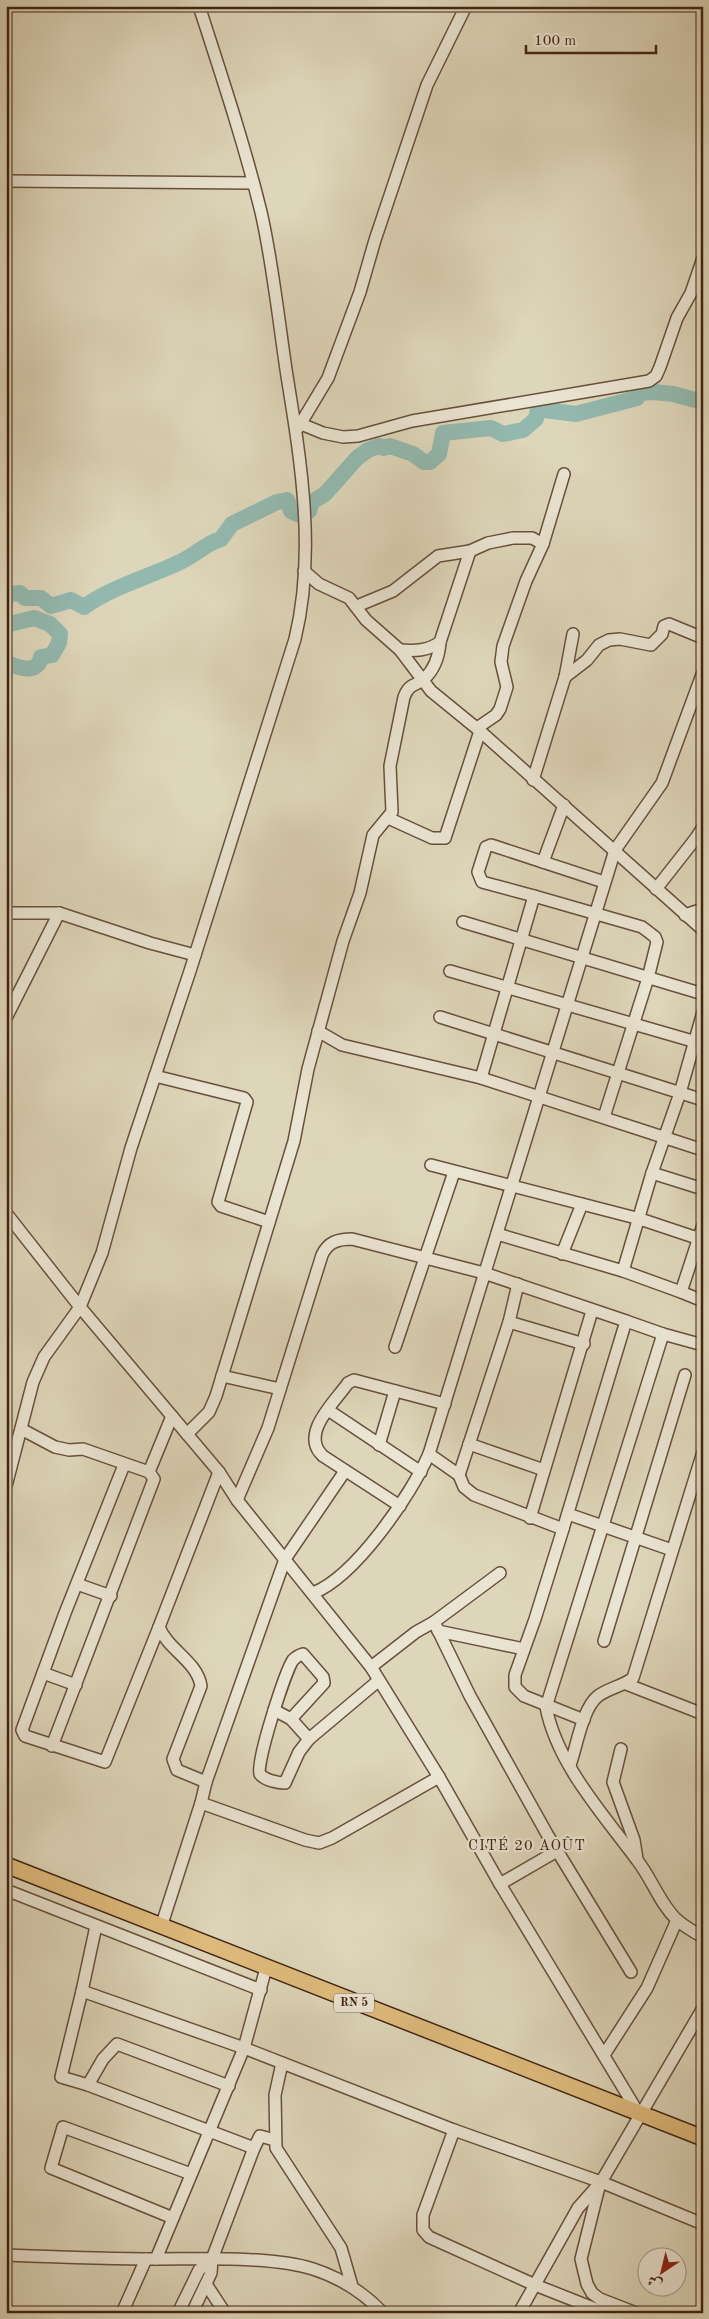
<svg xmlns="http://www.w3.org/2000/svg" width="709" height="2319" font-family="'Old Standard TT',Amiri,serif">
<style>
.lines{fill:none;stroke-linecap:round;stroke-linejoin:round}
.river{stroke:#93b9af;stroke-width:16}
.minor-casing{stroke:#68503c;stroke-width:14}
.major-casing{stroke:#402412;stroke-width:18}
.minor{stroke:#eae4d2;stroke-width:11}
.major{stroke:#dfbb7d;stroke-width:15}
.labels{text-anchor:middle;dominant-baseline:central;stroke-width:4.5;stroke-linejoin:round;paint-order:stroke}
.shield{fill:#eae4d2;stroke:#735e4c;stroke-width:1}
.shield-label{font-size:12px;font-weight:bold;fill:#402412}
.neighbourhood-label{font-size:15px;letter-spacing:1px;fill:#402412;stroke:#eae4d2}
</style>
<rect width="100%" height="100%" fill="#ded6ba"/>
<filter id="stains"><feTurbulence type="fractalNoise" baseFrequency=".004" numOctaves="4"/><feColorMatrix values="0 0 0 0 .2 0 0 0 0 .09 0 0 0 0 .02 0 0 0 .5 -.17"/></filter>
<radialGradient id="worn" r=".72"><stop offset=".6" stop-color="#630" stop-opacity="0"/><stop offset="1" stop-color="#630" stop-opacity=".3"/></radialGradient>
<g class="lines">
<g class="river">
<path d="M6,600l2,-6 12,-1 5,5h16l10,8 20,-6 13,7c28,-20 62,-29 94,-44 15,-6 28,-20 43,-24l11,-15 45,-22 10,-2 4,11 6,3 12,-3 3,-9 13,-8 32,-36 11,-8 11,-4 5,2 6,-2 23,8 11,8h6l9,-8 4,-21 48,-5 12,6 20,-4 13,-11 1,-6 7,-3 32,4 61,-16 4,-5 13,-1 19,2 30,8"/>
<path d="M6,625l28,-7 16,6 10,10 -1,9 -7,12 -11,2c-3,18 -24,11 -35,5"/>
</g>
<defs>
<g id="minor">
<path d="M199,6c22,68 45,137 62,206 12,52 18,112 26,164 14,86 29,177 8,263l-105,332 -59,177 -29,105 -22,54 139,165 18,28 134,167 68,110 61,107 139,230"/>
<path d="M6,181l247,2"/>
<path d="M301,424l22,9 20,4 15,-1 54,-15 237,-40 7,-5 4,-9 17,-49 14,-25 12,-35"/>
<path d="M298,428l30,-50 32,-86 15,-52 52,-155 39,-79"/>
<path d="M543,544l21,-70"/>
<path d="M304,571l15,13 30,14 17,22 34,30 31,41 49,40 223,199"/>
<path d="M357,606l36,-15 45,-35 32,-5 18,-8 25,-5h19l11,6 -17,37 -23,65 -2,16 6,25 -7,22 -4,6 -19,13"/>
<path d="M400,650c15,1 28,1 40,-8l30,-91"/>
<path d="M565,677l22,-17 12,-15 10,-5 11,-1 31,6 11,-11 2,-8 5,-2 34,14"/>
<path d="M533,780l32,-103 8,-43"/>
<path d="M388,818l44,20h13l35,-107"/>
<path d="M543,862l21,-57"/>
<path d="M656,889l40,-51 7,-11"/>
<path d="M534,896l-52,-14 -4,-10 8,-25 5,-2 113,37"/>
<path d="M6,913h53l91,30 45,12"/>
<path d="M685,915l18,-6"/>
<path d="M463,922l240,72"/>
<path d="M450,971l253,73"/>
<path d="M440,1017l263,83"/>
<path d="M6,1018l53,-105"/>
<path d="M318,1031l24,14 139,33 222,72"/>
<path d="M155,1076l89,22 3,4 -29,100 3,4 48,16"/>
<path d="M481,1078l53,-182 108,31 13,10 2,5 -9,36 -44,139"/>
<path d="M431,1165l209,54 63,21"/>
<path d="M652,1173l51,16"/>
<path d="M6,1213l74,94 -36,50 -11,25 -27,104"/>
<path d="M703,1225l-22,67 22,9"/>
<path d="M497,1234l126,37 29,-98 28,-80 23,-81"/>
<path d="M562,1254l20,-50"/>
<path d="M623,1271l58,21"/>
<path d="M626,1321l37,13"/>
<path d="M509,1322l75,22"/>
<path d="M703,1345l-40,-11 -117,373c11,57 57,107 91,153 15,19 23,44 40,60 8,7 17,12 26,17"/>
<path d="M395,1347l59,-175"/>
<path d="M222,1376l58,13"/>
<path d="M328,1410l93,62"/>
<path d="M21,1429l34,18 14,3 14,-1 66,23 5,7 -102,267"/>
<path d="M187,1434l22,-22 7,-16 78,-255 14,-72 35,-128 17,-48 13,-58 19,-23 -2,-46 14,-69c6,-15 11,-10 20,-18 11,-10 15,-23 16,-37"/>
<path d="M469,1444l75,26"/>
<path d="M379,1445l16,-54"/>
<path d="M429,1454l30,21 5,12 10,8 89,34 -28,90 -20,56v12l9,9 60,24"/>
<path d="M124,1465l-59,148 -43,117 3,6 80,26 54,-135"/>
<path d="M149,1472l23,-56"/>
<path d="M459,1475l50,-153 9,-38"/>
<path d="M237,1500l31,-72 54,-173c6,-13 16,-16 30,-16l132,34 142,48 -63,208"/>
<path d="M400,1506l-77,-50c-24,-22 12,-54 25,-73l6,-3 91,24"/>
<path d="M568,1514l104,36"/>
<path d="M530,1518l62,-207"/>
<path d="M77,1584l34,12"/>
<path d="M313,1593c42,-16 98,-98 116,-139l186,-604 47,-67 41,-111"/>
<path d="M434,1622l66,-49"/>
<path d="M438,1631l86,18"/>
<path d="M604,1641l81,-266"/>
<path d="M371,1667l45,-35 18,-10 36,74 77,138 84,138"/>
<path d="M43,1673l33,12"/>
<path d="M626,1684l77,30"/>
<path d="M274,1710l17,9 18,20 69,-58"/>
<path d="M291,1719l33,-36 -1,-6 -20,-23c-4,1 -7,3 -10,6 -8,12 -38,105 -33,114 4,6 18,9 25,9l14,-31 10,-13"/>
<path d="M621,1749l-8,33 21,58 3,19"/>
<path d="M570,1765c7,-19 12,-56 28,-69 11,-8 25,-10 35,-18l70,-226"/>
<path d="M206,1782l-29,-12 -4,-11 28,-73c-4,-25 -33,-36 -42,-59l60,-155"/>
<path d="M201,1803l5,-21 79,-223 60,-88"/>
<path d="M500,1884l57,-33"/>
<path d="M6,1890l255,100"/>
<path d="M96,1926l-14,65 162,57 210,82 147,52 102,42"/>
<path d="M161,1927l40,-124 104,37 14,3 13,-5 107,-61"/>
<path d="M82,1991l-21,86 27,8"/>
<path d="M604,2055l43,-67 30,-68"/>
<path d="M282,2063l-7,32 1,53 65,100 11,38"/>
<path d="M229,2086l-112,-42 -14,15 -15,26 166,63 6,-12 15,4"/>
<path d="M454,2130l-31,85v15l6,7 106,48 71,28"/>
<path d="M600,2183l-19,76 6,25 5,9 8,6 36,14"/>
<path d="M173,2218l-122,-50 12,-41 128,47"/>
<path d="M6,2255c51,2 102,4 152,4 45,0 114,-3 155,10 28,9 50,23 70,44"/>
<path d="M156,2259l88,-211 22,-80"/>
<path d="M206,2284l19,29"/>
<path d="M122,2313l24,-54"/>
<path d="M178,2313l21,-43 13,-11"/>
<path d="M192,2313l19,-40 1,-14 42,-111"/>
<path d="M519,2313l59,-105 23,-26 102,-174"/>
</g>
<path id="major" d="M6,1865l697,273"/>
</defs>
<use href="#minor" class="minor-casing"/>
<use href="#major" class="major-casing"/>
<use href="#minor" class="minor"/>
<use href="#major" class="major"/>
</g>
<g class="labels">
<rect class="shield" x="334" y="1993.5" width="40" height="19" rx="4"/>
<g class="shield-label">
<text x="354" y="2003">RN 5</text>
</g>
<g class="neighbourhood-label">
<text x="527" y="1846">CITÉ 20 AOÛT</text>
</g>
</g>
<rect width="709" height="2319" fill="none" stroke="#ded6ba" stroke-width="25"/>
<rect x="8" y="8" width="694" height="2304" fill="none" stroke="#402412" stroke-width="2.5"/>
<rect x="12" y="12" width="684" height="2294" fill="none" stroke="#402412"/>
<g transform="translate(662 2272) rotate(215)"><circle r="24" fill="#eae4d2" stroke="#a69785"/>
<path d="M0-4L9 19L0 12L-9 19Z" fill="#8f2418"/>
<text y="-8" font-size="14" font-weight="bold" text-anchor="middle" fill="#402412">ش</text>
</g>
<path d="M526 45v8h130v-8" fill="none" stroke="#402412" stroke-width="2.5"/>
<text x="534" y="45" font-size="15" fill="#402412" stroke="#eae4d2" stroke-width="4" paint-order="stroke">100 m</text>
<rect width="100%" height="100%" filter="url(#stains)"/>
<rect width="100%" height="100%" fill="url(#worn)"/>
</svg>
